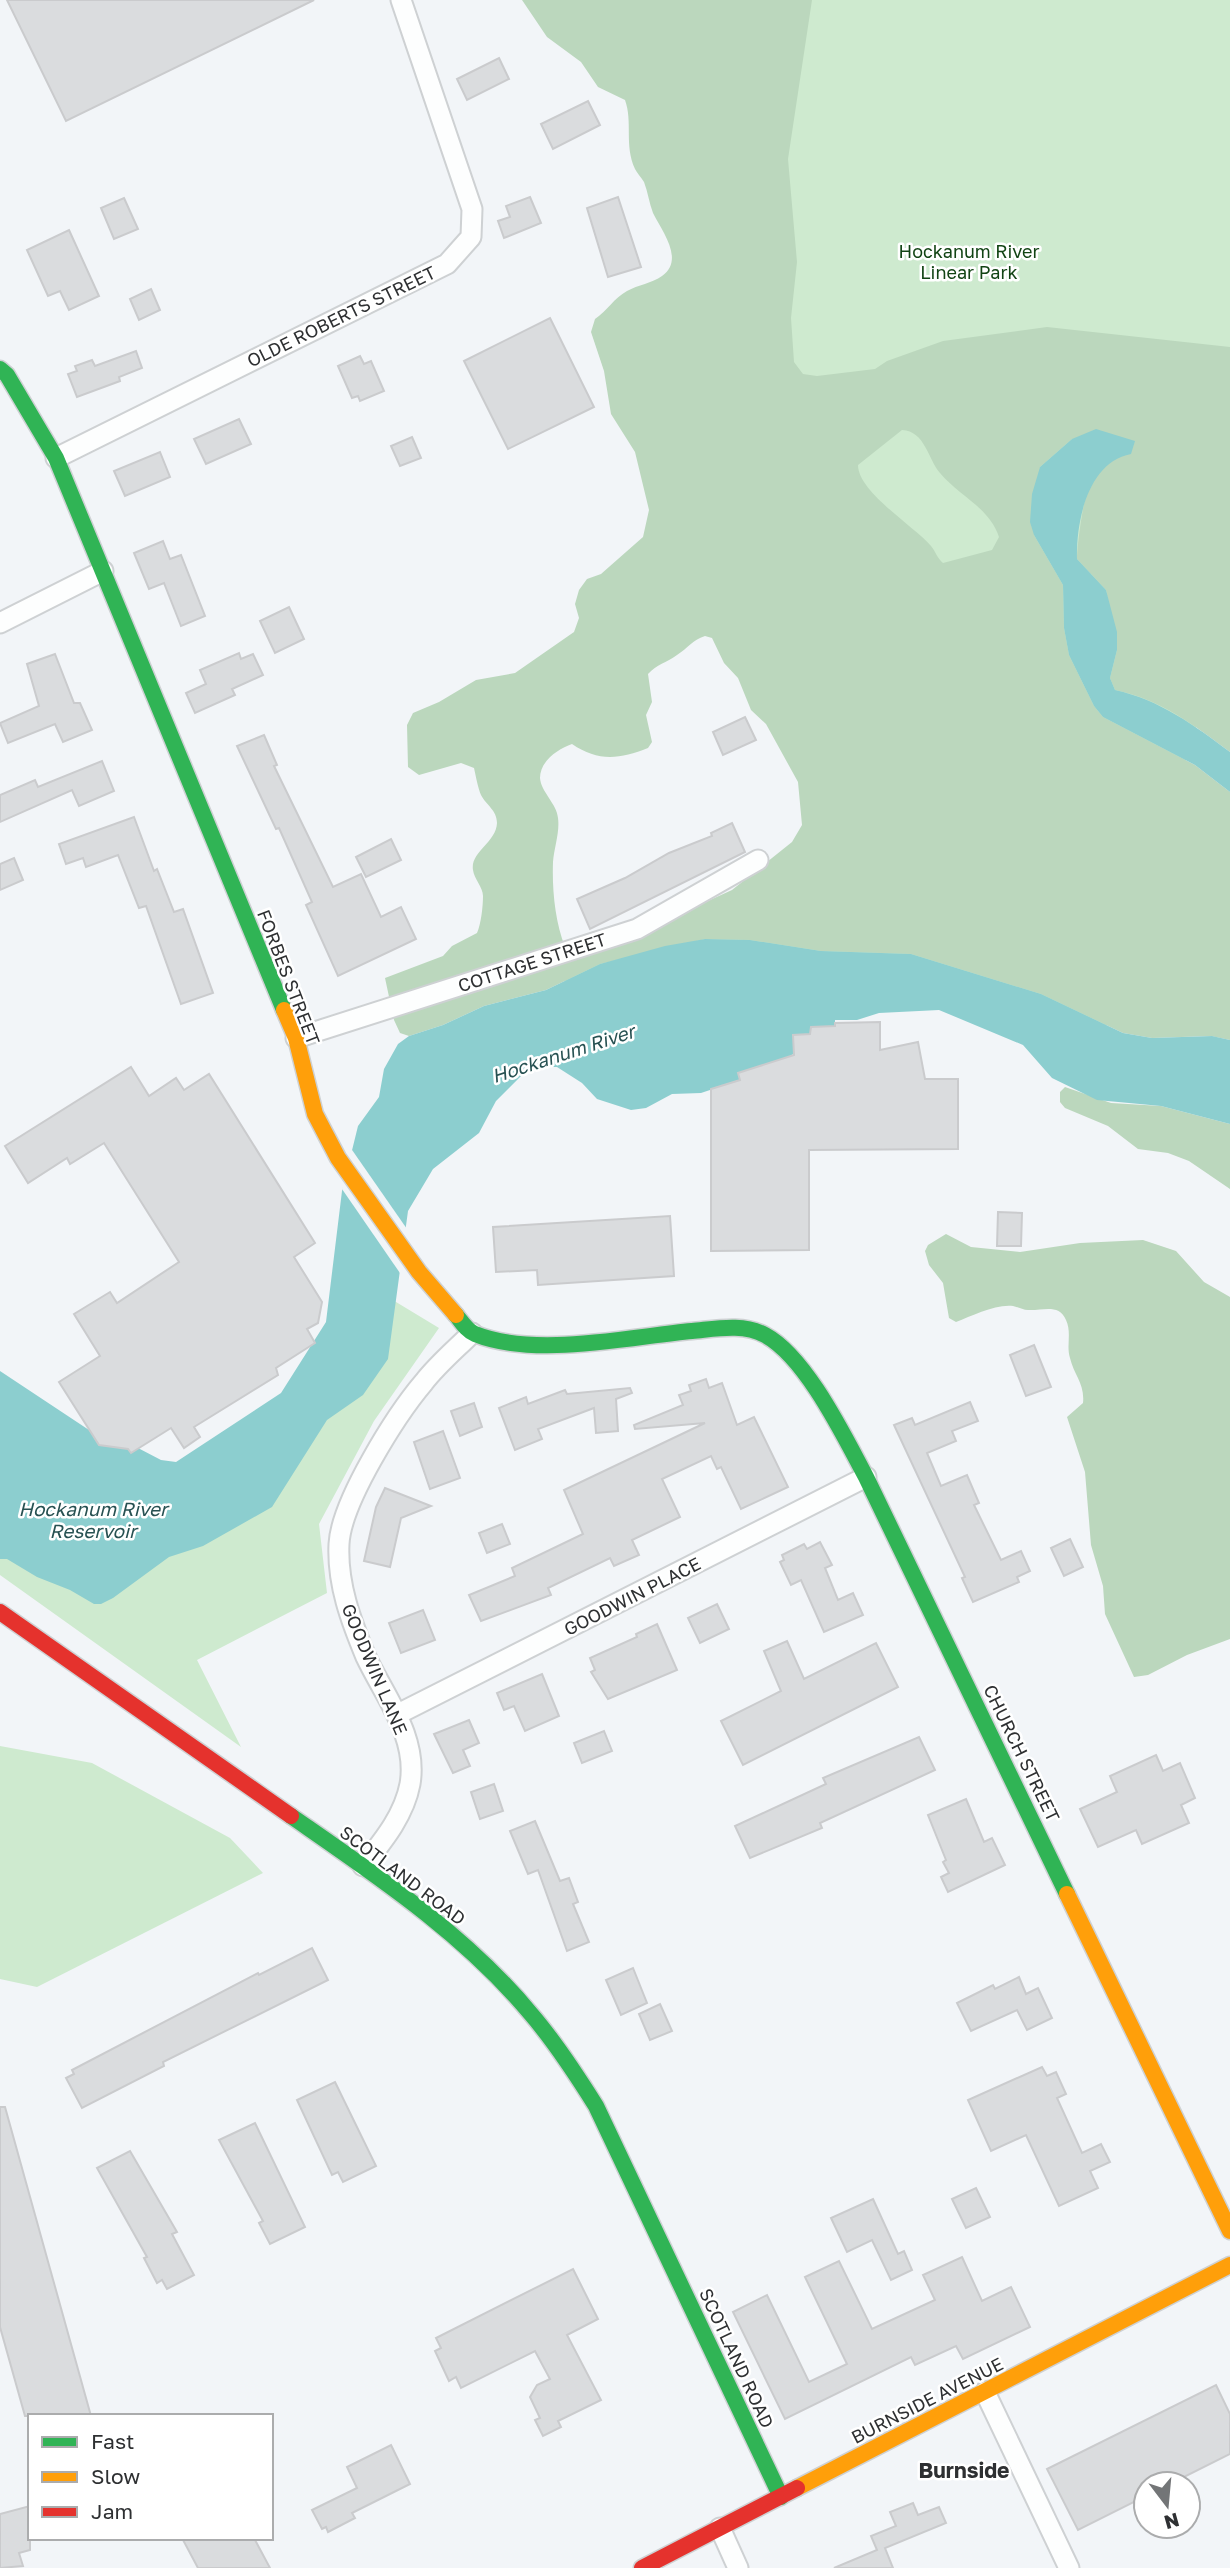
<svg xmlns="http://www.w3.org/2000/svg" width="1230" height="2568" font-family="'Golos Text',sans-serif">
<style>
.green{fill:#ceeacf}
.forest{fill:#bbd7bd;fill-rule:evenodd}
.water{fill:#8ccecf}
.pier{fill:#f2f5f8}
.building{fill:#dadcde;stroke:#cacbcd;stroke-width:2}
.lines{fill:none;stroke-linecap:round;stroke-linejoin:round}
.street-casing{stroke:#ced1d3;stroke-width:23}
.fast-casing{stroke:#ced1d3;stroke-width:19}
.slow-casing{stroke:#ced1d3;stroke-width:19}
.jam-casing{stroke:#ced1d3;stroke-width:19}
.street{stroke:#fdfefe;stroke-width:19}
.fast{stroke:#30b455;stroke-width:16}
.slow{stroke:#ff9f0a;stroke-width:16}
.jam{stroke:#e5322d;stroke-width:16}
.labels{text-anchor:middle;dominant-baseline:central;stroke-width:5;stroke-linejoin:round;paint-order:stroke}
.park-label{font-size:18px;fill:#124414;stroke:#fff}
.street-label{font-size:18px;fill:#2e3032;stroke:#fff}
.water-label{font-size:19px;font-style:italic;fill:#275152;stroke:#fff}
.quarter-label{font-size:21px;font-weight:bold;fill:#2e3032;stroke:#fff}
</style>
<rect width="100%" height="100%" fill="#f2f5f8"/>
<g class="green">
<path d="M663,0h567v618l-121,390 -7,45 -90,-43 -465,-30 149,-66 120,-76z"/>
<path d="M363,1282l76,46 -65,93 -55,103 8,69 -130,67 44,87 -241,-172v-63l221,-25z"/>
<path d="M0,1746l92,17 138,75 33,35 -226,114 -37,-8z"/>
</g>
<g class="forest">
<path d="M522,0h290l-24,159 9,103 -6,56 3,44 9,12 14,2 58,-7 12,-8 56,-20 104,-14 183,20v405c-36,-27 -70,-53 -115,-62l-5,-12 7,-28 -11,-60 -29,-31c0,-13 6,-58 11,-70 4,-12 19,-25 29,-32l-45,-18 -32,28 -6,68 29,50 1,43 5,27 25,51 9,11 92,48 35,27v248l-19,-4 -59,2 -29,-5 -82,-39 -130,-40 -90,-3 -71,-11 -45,-1 -105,25 -54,26 -62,16 -41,19 -34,11 -9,-3 -6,-13 -9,-42 58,-22 9,-10 25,-13c4,-9 6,-27 6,-37 0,-9 -9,-17 -10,-26 -3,-18 23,-27 24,-47 0,-13 -11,-18 -16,-28 -3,-7 -5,-18 -7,-27l-13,-5 -42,12 -11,-8 -1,-42 6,-12 26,-11 37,-22 39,-7 59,-41 5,-14 -4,-14 4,-14 8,-11 14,-5 42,-37 6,-27 -14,-58 -24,-38 -7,-43 -13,-39 4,-13c12,-8 19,-21 32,-28 11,-6 25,-8 35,-15 23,-16 0,-45 -9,-63 -4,-10 -5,-21 -9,-31 -3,-5 -7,-9 -9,-13 -11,-24 -2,-47 -10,-69l-27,-13 -17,-25 -34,-25zM902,430c23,1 26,29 38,43 19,23 49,34 59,64l-7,13 -49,13c-6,-5 -7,-11 -12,-17 -17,-20 -73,-54 -73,-81zM705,636l7,2 12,25 14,15 13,32 15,14 32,58 4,43 -10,17 -60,48 -81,37 -86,20c-10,-26 -13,-57 -12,-85 1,-14 7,-30 5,-44 -1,-14 -17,-26 -18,-40 0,-17 18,-29 32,-34 26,18 48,15 76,4l4,-6 -6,-27 6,-13 -4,-28c9,-10 18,-11 29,-19 11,-7 15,-15 28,-19z"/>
<path d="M1065,1087l46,16 50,3 69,18v65l-41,-28 -21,-8 -30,-4 -30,-23 -43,-18 -5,-6v-10z"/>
<path d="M946,1234l25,13 49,5 60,-9 63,-3 33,11 28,31 26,15v342l-43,16 -39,20 -14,2 -29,-63 -2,-28 -12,-41 -6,-73 -18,-55 16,-14c2,-19 -9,-28 -13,-45 -4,-12 2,-25 -4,-38 -7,-17 -24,-9 -38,-10 -5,0 -10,-3 -15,-4 -18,-2 -41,10 -57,16l-7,-4 -6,-35 -14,-18 -4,-14 3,-6z"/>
</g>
<g class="water">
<path d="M1096,429l39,12 -4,13c-43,8 -55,67 -54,105l29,31 11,42v18l-7,28 5,12c45,10 79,35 115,62v40l-35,-27 -92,-48 -9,-11 -25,-51 -5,-27 -1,-43 -29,-50 -4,-13 2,-28 8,-27 32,-28z"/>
<path d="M705,939l45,1 71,11 90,3 130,40 82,39 29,5 60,-2 18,4v84l-69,-18 -64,-6 -45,-22 -29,-33 -84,-35 -60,3 -22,7h-22v6l-24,1c-2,33 -48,38 -73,46l2,7 -39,13 -29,1 -26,14 -15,2 -34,-11 -15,-16 -25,-16h-15l-20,8 -26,26 -17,32 -46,36 -25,42 -20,148 -25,36 -36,25 -55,87 -69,39 -34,11 -56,41 -12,6h-7l-24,-14 -33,-13 -30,-18h-7v-188l89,59 10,15 29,4 3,4 7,-5 23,12 15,2 105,-69 45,-71 16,-131 16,-65 21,-29 5,-28 14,-25 11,-8 34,-11 41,-19 62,-16 54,-26 65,-18z"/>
</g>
<path class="pier" d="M350,1147l57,82 -5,47 -60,-87z"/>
<g class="building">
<path d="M7,0h307l-248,121z"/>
<path d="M499,58l10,21 -42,21 -10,-21z"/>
<path d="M588,101l12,24 -47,24 -12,-25z"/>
<path d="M530,197l11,26 -37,15 -6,-17 12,-4 -4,-11z"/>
<path d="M618,197l23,70 -33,10 -21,-69z"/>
<path d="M124,198l14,31 -24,10 -13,-31z"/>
<path d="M69,230l30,66 -30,14 -9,-19 -12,5 -21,-46z"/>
<path d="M151,289l9,21 -21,10 -9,-21z"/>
<path d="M550,318l44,89 -86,42 -44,-88z"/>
<path d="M136,351l6,17 -23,9 1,4 -43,16 -9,-23 9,-3 -2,-5 17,-6 3,6z"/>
<path d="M360,356l4,8 7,-3 13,30 -24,10 -2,-5 -6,2 -14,-32z"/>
<path d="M239,419l12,25 -45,20 -12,-25z"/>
<path d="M412,437l9,21 -21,8 -9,-20z"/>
<path d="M160,452l10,25 -45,19 -11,-25z"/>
<path d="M163,541l7,18 11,-4 24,61 -24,10 -17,-43 -15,6 -15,-36z"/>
<path d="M289,607l15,32 -29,14 -15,-32z"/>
<path d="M239,653l2,6 12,-5 10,21 -31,14 3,6 -40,18 -9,-20 20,-9 -6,-14z"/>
<path d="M55,654l19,49h6l12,27 -29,12 -8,-18 -47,19 -8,-20 39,-17 -12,-42z"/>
<path d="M745,717l11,23 -33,15 -10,-23z"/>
<path d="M264,735l13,30 -3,1 59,121 28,-13 20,43 20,-10 15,32 -78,37 -32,-71 6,-3 -33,-74 -3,1 -39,-83z"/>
<path d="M102,761l12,30 -35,15 -7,-16 -72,32v-27l35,-15 3,7z"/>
<path d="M134,817l20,54 3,-2 17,43 9,-3 30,84 -32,11 -35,-98 -7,2 -21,-53 -32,12 -3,-9 -17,6 -7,-20z"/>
<path d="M732,823l13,29 -155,77 -13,-30 48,-21 44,-25 43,-17 -1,-3z"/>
<path d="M391,839l10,21 -35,17 -10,-20z"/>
<path d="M14,858l9,22 -23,10v-26z"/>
<path d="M880,1022v28l38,-8 7,37h33v70l-149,1v100l-98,1v-162l29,-9 -2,-7 56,-18 -1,-20 17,-1 1,-7 24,-1v-3z"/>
<path d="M131,1067l18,29 27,-18 8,12 25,-16 106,169 -21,14 28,45 -4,21 -11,6 8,14 -39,25 2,7 -84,52 6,10 -16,11 -13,-20 -40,25 -3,-4 -29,-4 -40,-63 41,-26 -26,-42 36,-22 7,11 62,-41 -75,-119 -34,21 -3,-6 -39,25 -23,-37z"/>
<path d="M998,1212l24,1 -1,33h-24z"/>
<path d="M670,1216l4,60 -136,9 -1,-15 -41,2 -3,-45z"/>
<path d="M1034,1345l17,42 -25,9 -16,-41z"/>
<path d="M706,1379l3,9 13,-5 15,42 17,-8 34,70 -47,22 -20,-42 -4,2 -6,-13 -49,23 18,38 -48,23 7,15 -25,11 -4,-8 -62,30 3,7 -70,26 -12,-26 46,-19 -3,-8 71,-34 -19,-44 141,-67 -70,6 -1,-4 49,-20 -4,-10 12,-4 -2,-6z"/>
<path d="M630,1388l2,5 -16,6 2,32 -22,2 -2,-25 -56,21 4,10 -27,11 -16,-42 27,-11 2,7 37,-14 2,4z"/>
<path d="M970,1402l8,19 -26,10 4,10 -29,12 14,33 26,-11 12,28 -5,2 27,55 20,-9 9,20 -13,6 2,5 -46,20 -11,-24 3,-1 -71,-152 18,-7 3,7z"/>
<path d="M474,1403l8,24 -22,9 -9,-25z"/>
<path d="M443,1431l17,47 -30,11 -16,-47z"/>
<path d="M385,1488l46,18 -30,12 -11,49 -26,-6 12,-54z"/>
<path d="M502,1524l8,20 -23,9 -8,-20z"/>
<path d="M1070,1539l13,28 -19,9 -13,-28z"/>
<path d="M820,1542l12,23 -7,3 13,32 15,-7 10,22 -39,17 -23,-52 -10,5 -11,-23 4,-2 -2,-5 22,-11 3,5z"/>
<path d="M717,1604l12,25 -29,14 -12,-25z"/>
<path d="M423,1610l12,30 -34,13 -12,-30z"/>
<path d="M657,1624l20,46 -69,29 -17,-27 4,-2 -5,-12 47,-21 -1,-3z"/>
<path d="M787,1641l17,38 72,-36 22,44 -155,78 -22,-44 60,-30 -17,-40z"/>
<path d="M542,1674l17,42 -34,15 -11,-25 -10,4 -7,-17z"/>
<path d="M469,1720l10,23 -16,7 7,16 -17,7 -19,-39z"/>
<path d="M604,1731l8,20 -30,12 -8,-20z"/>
<path d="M919,1737l16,33 -115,53 2,5 -72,30 -15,-32 91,-42 -3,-6z"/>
<path d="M1156,1755l7,16 17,-8 15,35 -14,7 8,18 -47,21 -6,-14 -38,17 -18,-38 37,-17 -7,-16z"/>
<path d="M494,1784l9,27 -23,8 -9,-27z"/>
<path d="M966,1799l18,43 8,-4 13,27 -57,27 -7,-15 8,-4 -6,-11 3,-2 -18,-45z"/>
<path d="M535,1821l25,60 9,-3 9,24 -5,2 16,38 -22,9 -29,-81 -10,4 -18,-43z"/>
<path d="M312,1948l16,32 -165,82 1,4 -82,42 -16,-30 8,-4 -2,-4 186,-97 1,2z"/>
<path d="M633,1968l14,35 -26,12 -15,-35z"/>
<path d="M1019,1977l7,17 12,-6 14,30 -25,12 -10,-20 -46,21 -14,-28 36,-18 2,4z"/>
<path d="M660,2004l12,27 -22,9 -11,-26z"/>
<path d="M1042,2067l5,9 9,-4 10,22 -9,4 25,55 19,-9 9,18 -20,9 8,17 -39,18 -33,-71 -35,16 -23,-51z"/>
<path d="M335,2082l41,84 -33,16 -5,-10 -6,3 -35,-75z"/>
<path d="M0,2107h5l86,309h-66l-25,-89z"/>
<path d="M255,2123l50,104 -35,17 -11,-21 4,-2 -44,-81z"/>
<path d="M130,2151l47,81 -5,2 22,41 -27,14 -5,-9 -5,3 -13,-25 3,-1 -50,-89z"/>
<path d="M976,2188l14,29 -24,11 -14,-29z"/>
<path d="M873,2199l25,55 6,-3 8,19 -21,10 -19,-40 -25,12 -16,-34z"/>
<path d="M962,2257l20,44 29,-14 19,40 -67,32 -7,-13 -41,19 -4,-8 -126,62 -52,-107 34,-17 42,87 38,-18 -42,-87 34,-16 33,68 63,-29 -12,-25z"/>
<path d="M573,2269l25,50 -31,16 34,65 -43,21 3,6 -18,9 -8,-16 5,-2 -10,-21 7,-12 13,-6 -15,-28 -74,37 -5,-11 -7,4 -14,-30 6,-3 -5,-10z"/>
<path d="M1216,2385l14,29v40l-60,30h-24v12l-68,34 -31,-61z"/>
<path d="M391,2445l19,39 -58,29 3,5 -27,14 -2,-5 -4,2 -10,-19 45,-22 -10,-21z"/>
<path d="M913,2503l5,12 21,-8 7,16 -61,25 8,20h-59l43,-18 -6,-14 25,-10 -6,-14z"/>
<path d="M30,2506v44l-11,3 4,13 -23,2v-54z"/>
<path d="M182,2538h72l16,30h-72z"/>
</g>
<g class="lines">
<defs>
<g id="street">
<path d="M56,458l391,-194 24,-27 1,-28 -71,-209"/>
<path d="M0,623l103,-52"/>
<path d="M296,1038l341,-109 121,-69"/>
<path d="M398,1714l468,-237"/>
<path d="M363,1866c19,-24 41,-50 47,-82 8,-47 -25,-87 -44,-127 -15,-36 -29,-73 -27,-113 2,-42 57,-129 85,-162 14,-18 32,-33 48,-49"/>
<path d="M985,2392l84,176"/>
<path d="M720,2528l18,40"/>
</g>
<g id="fast">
<path d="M0,369l7,6 49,83 228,552"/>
<path d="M456,1315c5,6 11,16 19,19 60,24 153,3 217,-3 23,-2 51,-8 73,4 41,22 79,101 101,142l201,417"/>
<path d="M291,1816c85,59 174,118 240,198 25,29 45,60 65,92l185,391"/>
</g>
<g id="slow">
<path d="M284,1010l12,28 19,76 23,44 81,114 37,43"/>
<path d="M1067,1894l163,337"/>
<path d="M797,2488l433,-223"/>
</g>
<g id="jam">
<path d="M0,1612l291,204"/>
<path d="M642,2568l155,-80"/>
</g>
</defs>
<use href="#street" class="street-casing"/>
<use href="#fast" class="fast-casing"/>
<use href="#slow" class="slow-casing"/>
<use href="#jam" class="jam-casing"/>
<use href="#street" class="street"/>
<use href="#fast" class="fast"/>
<use href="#slow" class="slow"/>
<use href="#jam" class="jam"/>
</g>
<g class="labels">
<g class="park-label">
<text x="969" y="251">Hockanum River<tspan x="969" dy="21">Linear Park</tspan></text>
</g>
<g class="street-label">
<text transform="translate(341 316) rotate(-26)">OLDE ROBERTS STREET</text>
<text transform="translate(532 962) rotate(-18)">COTTAGE STREET</text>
<text transform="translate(289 977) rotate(69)">FORBES STREET</text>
<text transform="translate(632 1596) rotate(-27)">GOODWIN PLACE</text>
<text transform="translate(375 1669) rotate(67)">GOODWIN LANE</text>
<text transform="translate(1022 1753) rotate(64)">CHURCH STREET</text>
<text transform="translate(403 1875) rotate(37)">SCOTLAND ROAD</text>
<text transform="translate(737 2358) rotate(65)">SCOTLAND ROAD</text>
<text transform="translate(927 2400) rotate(-27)">BURNSIDE AVENUE</text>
</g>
<g class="water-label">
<text transform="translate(563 1053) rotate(-18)">Hockanum River</text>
<text x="93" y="1508">Hockanum River<tspan x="93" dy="22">Reservoir</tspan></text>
</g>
<g class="quarter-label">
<text x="964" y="2470">Burnside</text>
</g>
</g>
<rect x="28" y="2414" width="245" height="126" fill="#ffffff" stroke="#abacad" stroke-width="2"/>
<rect x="42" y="2437" width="35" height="10" fill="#30b455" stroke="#abacad" stroke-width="2"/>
<text x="91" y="2449" font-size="21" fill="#2e3032">Fast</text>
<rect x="42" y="2472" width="35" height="10" fill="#ff9f0a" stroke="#abacad" stroke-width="2"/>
<text x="91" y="2484" font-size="21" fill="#2e3032">Slow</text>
<rect x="42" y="2507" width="35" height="10" fill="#e5322d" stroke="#abacad" stroke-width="2"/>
<text x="91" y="2519" font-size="21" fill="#2e3032">Jam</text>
<g transform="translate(1167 2505) rotate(164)"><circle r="33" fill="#ffffff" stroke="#abacad" stroke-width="2"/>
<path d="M0-5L12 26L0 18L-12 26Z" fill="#737577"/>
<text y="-10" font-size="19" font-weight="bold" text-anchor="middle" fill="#2e3032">N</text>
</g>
</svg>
